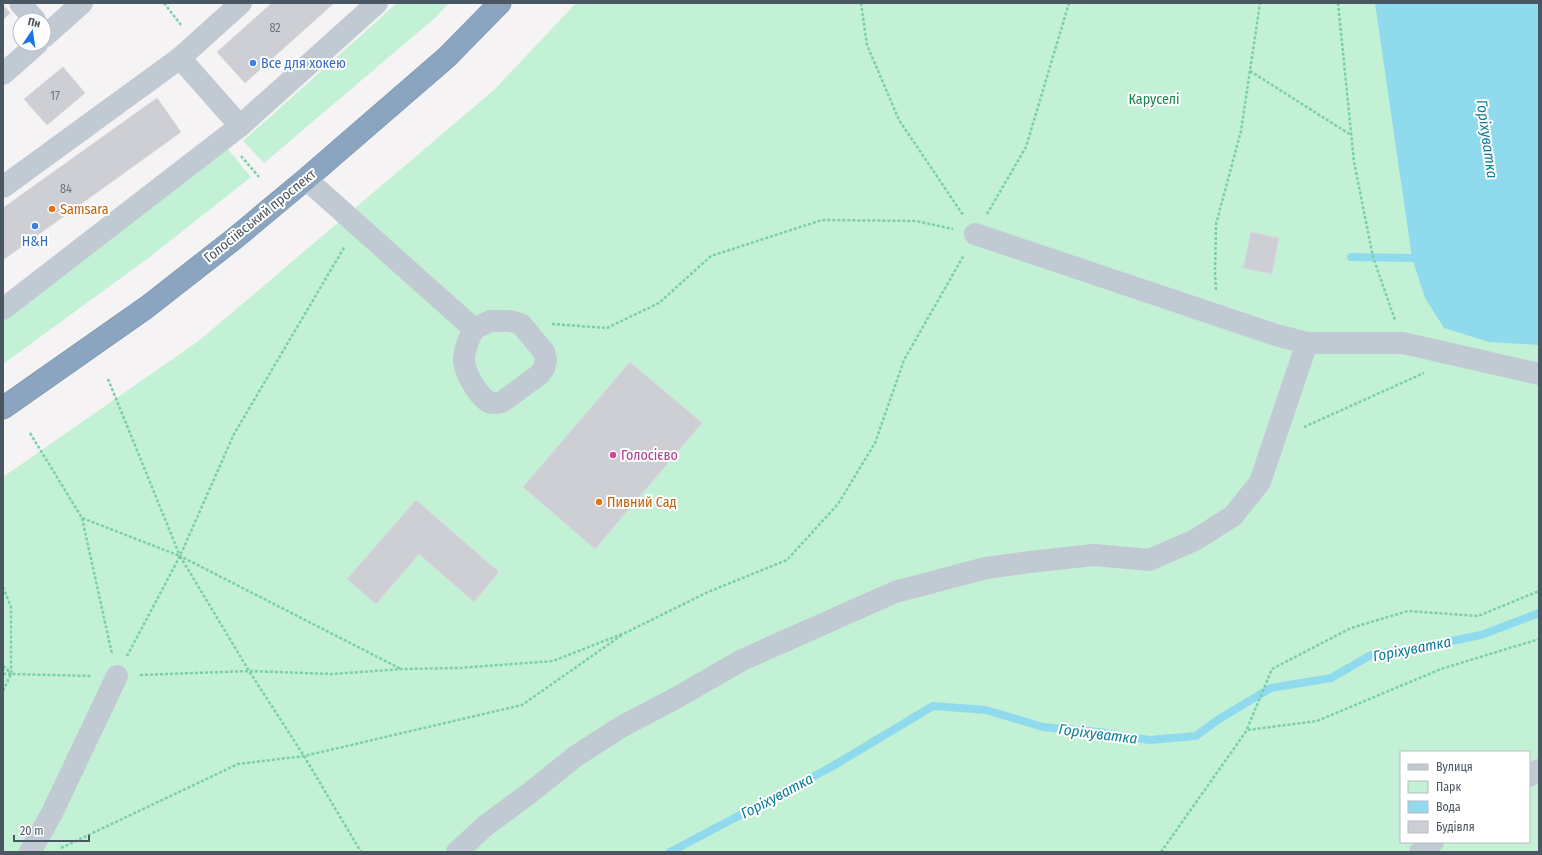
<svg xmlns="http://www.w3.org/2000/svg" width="1542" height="855" font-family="'Fira Sans Condensed',sans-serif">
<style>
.green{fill:#c3f1d5;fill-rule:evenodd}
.water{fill:#90daee}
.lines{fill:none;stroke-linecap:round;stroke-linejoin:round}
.stream{stroke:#90daee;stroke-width:8}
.building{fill:#cdcfd5;stroke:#d7d9de}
.highway-casing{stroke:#7690ad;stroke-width:23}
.path{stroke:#7ad0a6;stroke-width:2.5;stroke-dasharray:3 2;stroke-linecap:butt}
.minor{stroke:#c1cad2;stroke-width:22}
.highway{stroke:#8ba5c1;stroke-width:22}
.shop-dot{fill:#3f7fe0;stroke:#fff;stroke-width:1.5}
.food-dot{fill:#e8710a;stroke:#fff;stroke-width:1.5}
.hotel-dot{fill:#d1479c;stroke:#fff;stroke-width:1.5}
.labels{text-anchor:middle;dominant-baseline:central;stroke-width:4;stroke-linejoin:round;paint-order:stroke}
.number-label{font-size:12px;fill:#6b747e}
.shop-label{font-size:14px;fill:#366cbe;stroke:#fff;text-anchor:start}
.park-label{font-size:14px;fill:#17864f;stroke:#fff}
.food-label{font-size:14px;fill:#c56008;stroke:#fff;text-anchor:start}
.street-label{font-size:14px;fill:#4a5661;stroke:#fff}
.hotel-label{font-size:14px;fill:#b23c85;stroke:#fff;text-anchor:start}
.water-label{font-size:15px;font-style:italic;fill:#0c7c9b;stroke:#fff}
</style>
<rect width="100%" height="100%" fill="#f5f3f3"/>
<g class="green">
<path d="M397,3h52l-13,14 -172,146 -21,-22z"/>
<path d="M576,3h963v849h-1536v-375l197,-137 295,-251zM1401,752h128v90h-128z"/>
<path d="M226,147l25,30 -104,82 -144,105v-47z"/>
</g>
<path class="water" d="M1375,3h164v342l-50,-3 -45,-14 -19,-30 -13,-40z"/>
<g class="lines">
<g class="stream">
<path d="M1351,257l61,1"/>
<path d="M670,852l163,-86 100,-60 53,4 57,17 56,5 50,8 47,-4 23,-17 52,-31 60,-10 40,-23 46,-7 64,-13 58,-22"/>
</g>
</g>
<g class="building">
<path d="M272,3h62l-89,80 -28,-31z"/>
<path d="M3,5l7,8 -7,7z"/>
<path d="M63,67l22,26 -38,32 -23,-26z"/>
<path d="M157,98l24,34 -178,128v-52z"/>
<path d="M1251,232l28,6 -7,36 -29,-6z"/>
<path d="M630,362l72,61 -107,126 -72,-62z"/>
<path d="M416,500l83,72 -25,30 -55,-48 -43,50 -29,-25z"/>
</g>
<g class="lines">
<defs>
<path id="highway" d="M3,408l144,-101 87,-68 72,-60 141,-122 53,-54"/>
</defs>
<use href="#highway" class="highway-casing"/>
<g class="path">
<path d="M164,3l17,22"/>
<path d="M861,3l6,42 32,75 64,95"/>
<path d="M1338,3l16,159 19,95 22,63"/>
<path d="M1250,71l101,64"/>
<path d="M241,156l18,21"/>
<path d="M987,214l39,-67 43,-144"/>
<path d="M1216,290l-1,-17 1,-49 25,-93 19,-128"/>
<path d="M552,324l55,4 52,-25 52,-47 111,-36 94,1 37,8"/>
<path d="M108,379l72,177 221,113"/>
<path d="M1304,427l120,-54"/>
<path d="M30,433l52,85 98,38 69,115 55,85 57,96"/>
<path d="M82,518l30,136"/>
<path d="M3,587l8,20v67l80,2"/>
<path d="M127,656l53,-100 54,-122 111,-188"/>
<path d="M3,666l8,7"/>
<path d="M3,674h8"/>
<path d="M140,675l109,-4 83,3 71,-5 56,-1 94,-7 74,-29 81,-40 79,-32 51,-56 37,-61 29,-83 60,-105"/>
<path d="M3,691l8,-17"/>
<path d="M1247,729l25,-60 79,-41 57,-17 70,5 61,-25"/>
<path d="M61,848l177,-84 66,-8 218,-51 100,-70"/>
<path d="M1161,852l86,-122 70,-9 124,-52 98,-30"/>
</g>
<g class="minor">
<path d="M20,3l15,17"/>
<path d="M44,37l38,-34"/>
<path d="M3,74l34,-30"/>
<path d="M240,126l-60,-68 61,-55"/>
<path d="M306,179l168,150 16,-8h20l11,3 23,28 2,8 -2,8 -4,6 -38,28c-5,1 -10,2 -15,-1 -10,-7 -24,-31 -23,-43 1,-11 5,-20 10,-29"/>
<path d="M3,187l177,-129"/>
<path d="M975,234l301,101 31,8h96l136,31"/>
<path d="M3,309l237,-183 137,-123"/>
<path d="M1529,776l10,-6"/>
<path d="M30,852l22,-39 65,-137"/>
<path d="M457,852l28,-26 46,-34 45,-36 45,-29 55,-29 66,-38 153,-68 91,-24 43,-6 65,-7 55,5 46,-20 38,-24 27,-34 47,-139"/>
<path d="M1420,852l13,-10"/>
</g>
<use href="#highway" class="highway"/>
</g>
<g class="shop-dot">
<circle cx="253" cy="63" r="4"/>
<circle cx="35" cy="226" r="4"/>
</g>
<g class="food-dot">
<circle cx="52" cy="209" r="4"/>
<circle cx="599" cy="502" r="4"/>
</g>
<circle class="hotel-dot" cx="613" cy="455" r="4"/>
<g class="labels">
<g class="number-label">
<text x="275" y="28">82</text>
<text x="55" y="96">17</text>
<text x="66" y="189">84</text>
</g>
<g class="shop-label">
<text x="261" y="63">Все для хокею</text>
<text x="35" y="241" text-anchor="middle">H&amp;H</text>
</g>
<g class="park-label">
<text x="1154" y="99">Каруселі</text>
</g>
<g class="food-label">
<text x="60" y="209">Samsara</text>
<text x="607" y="502">Пивний Сад</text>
</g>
<g class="street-label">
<text transform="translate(260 216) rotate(-39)">Голосіївський проспект</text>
</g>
<g class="hotel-label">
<text x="621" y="455">Голосієво</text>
</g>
<g class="water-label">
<text transform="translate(1487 139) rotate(82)">Горіхуватка</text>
<text transform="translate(1412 649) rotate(-11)">Горіхуватка</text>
<text transform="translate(1098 734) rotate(7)">Горіхуватка</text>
<text transform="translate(777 796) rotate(-28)">Горіхуватка</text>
</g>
</g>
<rect width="1542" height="855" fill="none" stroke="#4a5661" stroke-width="8"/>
<rect x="1400" y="751" width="130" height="92" fill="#ffffff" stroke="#b7bbc0"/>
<rect x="1408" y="764" width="20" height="6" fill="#c1cad2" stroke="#b7bbc0"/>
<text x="1436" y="771" font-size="12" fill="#4a5661">Вулиця</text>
<rect x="1408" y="781" width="20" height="12" fill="#c3f1d5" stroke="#b7bbc0"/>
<text x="1436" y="791" font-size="12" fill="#4a5661">Парк</text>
<rect x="1408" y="801" width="20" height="12" fill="#90daee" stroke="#b7bbc0"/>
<text x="1436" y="811" font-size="12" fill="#4a5661">Вода</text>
<rect x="1408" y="821" width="20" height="12" fill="#cdcfd5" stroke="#b7bbc0"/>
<text x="1436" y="831" font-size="12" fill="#4a5661">Будівля</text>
<g transform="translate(32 32) rotate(13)"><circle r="19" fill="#ffffff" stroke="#b7bbc0"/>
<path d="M0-3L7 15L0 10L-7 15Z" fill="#1a73e8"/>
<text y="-6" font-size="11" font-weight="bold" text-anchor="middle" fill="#4a5661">Пн</text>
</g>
<path d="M14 835v6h75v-6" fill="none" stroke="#4a5661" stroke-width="2"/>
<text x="20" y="835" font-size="12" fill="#4a5661" stroke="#ffffff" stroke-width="3" paint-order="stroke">20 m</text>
</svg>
